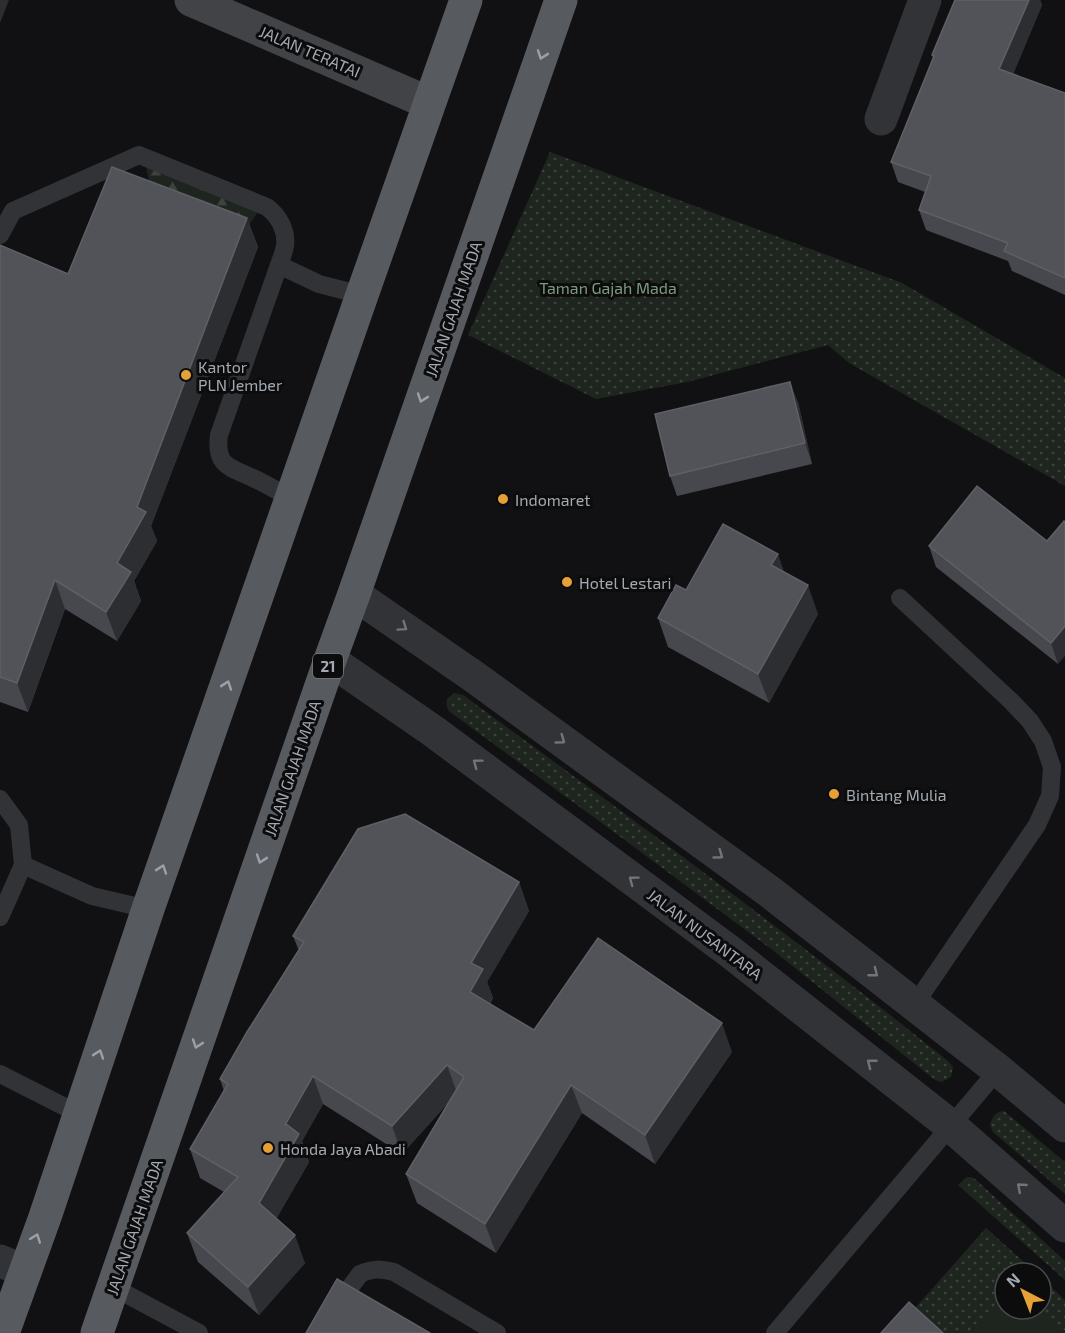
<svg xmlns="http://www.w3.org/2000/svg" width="1065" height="1333" font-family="'Exo 2',sans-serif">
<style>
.grass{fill:url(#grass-dots)}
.forest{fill:url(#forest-firs)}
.garden{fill:#1e251e}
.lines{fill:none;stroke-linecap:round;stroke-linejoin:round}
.service{stroke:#323337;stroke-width:18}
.minor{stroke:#323337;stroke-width:33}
.tertiary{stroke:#323337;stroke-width:33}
.secondary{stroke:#414347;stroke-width:33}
.trunk{stroke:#575a5f;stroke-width:33}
.wall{fill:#47484e}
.shaded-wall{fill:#2d2e32}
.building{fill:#515358;stroke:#5e6066;stroke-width:1.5}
.oneway{stroke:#9ba1aa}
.oneway2{stroke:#70747b}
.poi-dot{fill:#e5a137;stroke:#0c0c0d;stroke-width:2}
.labels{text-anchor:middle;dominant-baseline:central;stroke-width:6;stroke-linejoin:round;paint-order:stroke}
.shield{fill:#0c0c0d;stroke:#767a80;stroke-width:1.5}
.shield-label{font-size:15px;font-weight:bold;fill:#a3a9b2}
.street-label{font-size:16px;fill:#a3a9b2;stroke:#0c0c0d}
.park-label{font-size:16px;fill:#7b9c7c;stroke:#0c0c0d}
.poi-label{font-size:16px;fill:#a3a9b2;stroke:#0c0c0d;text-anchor:start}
</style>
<defs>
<pattern id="grass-dots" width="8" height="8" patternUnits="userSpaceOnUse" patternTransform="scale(1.5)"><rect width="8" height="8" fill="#1e251e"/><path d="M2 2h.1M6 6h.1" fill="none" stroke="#3c423c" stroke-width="1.8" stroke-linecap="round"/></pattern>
<pattern id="forest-firs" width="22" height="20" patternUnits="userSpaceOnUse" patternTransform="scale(1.5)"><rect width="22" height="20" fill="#1e251e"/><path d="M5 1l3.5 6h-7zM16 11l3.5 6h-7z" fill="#3c423c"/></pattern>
</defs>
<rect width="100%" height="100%" fill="#111113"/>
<g class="grass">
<path d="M550,152l352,131 163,95v108l-216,-123 -21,-18 -141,37 -91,17 -128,-64z"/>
<path d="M455,693l8,2c164,120 327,239 485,366l5,6 -2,10 -10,5 -6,-2 -160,-128 -161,-120 -164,-120c-6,-7 -4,-15 5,-19z"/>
<path d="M1004,1111l61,51v32l-72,-62 -3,-7c2,-9 6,-13 14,-14z"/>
<path d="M967,1177h4l4,2 90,82v19l-107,-95z"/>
<path d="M986,1228l50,45h-31v36h36v-31l24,22v33h-172z"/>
</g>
<path class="forest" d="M146,166l113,44 -12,18 -96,-37z"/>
<path class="garden" d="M1005,1294v15h29l26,24h-91z"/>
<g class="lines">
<g class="service">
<path d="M0,235l13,-24 126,-56 128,52c12,9 20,24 18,39 -1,6 -4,13 -6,19"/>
<path d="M292,498c-13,-6 -26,-14 -39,-20 -24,-11 -38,-12 -34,-43l60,-170 40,19 43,11"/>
<path d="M900,598l111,103 19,20 13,20 9,26 -2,29 -13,29 -122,179"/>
<path d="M0,799l19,26 4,40 -23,52"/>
<path d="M23,865l69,31 56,13"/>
<path d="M0,1074l79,40"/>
<path d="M113,1287l86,46"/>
<path d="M316,1333l44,-59c13,-6 21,-5 34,-2l103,61"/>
<path d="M775,1333l223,-263"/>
</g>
<g class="minor">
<path d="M881,119l44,-119"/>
<path d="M0,1261l25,10"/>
</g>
<g class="tertiary">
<path d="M354,594l119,82 297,216 228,178 67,56"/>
<path d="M330,660l103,71 296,220 222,175 114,100"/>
</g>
<path class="secondary" d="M191,0l238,103"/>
<g class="trunk">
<path d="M3,1333l42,-116 103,-308 214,-614 104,-295"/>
<path d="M97,1333l233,-673 24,-66 207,-594"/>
</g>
</g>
<g class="wall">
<path d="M955,0h85l2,5 -29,69 52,19v202l-53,-24 -4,-10 -82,-31 -7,-20 6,-18 -27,-10 -7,-20 42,-104 -1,-3z"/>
<path d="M247,218l11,29 -107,279 6,15 -23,40 7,20 -24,40 -52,-32 -37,103 -28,-10v-457l68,29z"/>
<path d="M798,402l14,62 -135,32 -7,-20z"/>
<path d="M1047,541l11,123 -122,-97 -7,-21z"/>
<path d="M784,573l34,41 -49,89 -101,-56 -10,-29 28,-28z"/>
<path d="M519,882l10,29 -42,71 6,16 -3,6 44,26 198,22 -77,112 -73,-51 -86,140 -79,-50 -11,-29 42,-71 -46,51 -79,-50 -21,37 7,21 -33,57 29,44 -46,52 -61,-53 -11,-29 37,-41 -24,-14 -10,-29 34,-58 -4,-12 79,-128 -6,-15z"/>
</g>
<g class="shaded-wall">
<path d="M0,0h9l-9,23z"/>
<path d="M1029,0h11l2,5 -35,84 -8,-20z"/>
<path d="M247,218l11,29 -107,279 6,15 -23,40 7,20 -24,40 -11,-29 11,-49 20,-56z"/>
<path d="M790,382l8,20 14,62 -7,-21z"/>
<path d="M778,554l10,29 -17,-18z"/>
<path d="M55,580l10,29 -37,103 -11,-29z"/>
<path d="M808,585l10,29 -49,89 -11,-29z"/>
<path d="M1065,626v30l-7,8 -7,-21z"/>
<path d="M519,882l10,29 -42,71 6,16 -13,23 -10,-29 1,-29z"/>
<path d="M722,1023l10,29 -77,112 -10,-29z"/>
<path d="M447,1065l10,28 -55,61 -10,-28z"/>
<path d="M313,1076l10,28 -21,37 7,21 -40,70 -10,-29 26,-78z"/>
<path d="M571,1085l11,28 -86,140 -11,-29z"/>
<path d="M295,1235l10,28 -46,52 -11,-28z"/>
</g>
<g class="building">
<path d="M955,0h74l-30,69 66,24v185l-61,-27 4,-8 -89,-33 12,-34 -40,-14 43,-106 -2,-1z"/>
<path d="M112,167l135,51 -110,289 9,5 -29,51 14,9 -25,40 -51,-32 -38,103 -17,-6v-432l68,29z"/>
<path d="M790,382l15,61 -135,33 -15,-62z"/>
<path d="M977,486l70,55 17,-20 1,1v104l-14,17 -122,-97z"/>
<path d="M723,524l55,30 -7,11 37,20 -50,89 -100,-56 18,-33 10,5z"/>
<path d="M405,814l114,68 -48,81 12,6 -13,23 64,38 64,-92 124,85 -77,112 -74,-50 -86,139 -79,-50 58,-97 -17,-12 -55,61 -79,-50 -28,49 1,-1 13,10 -40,69 36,32 -47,52 -61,-54 51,-56 -48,-28 38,-65 -8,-5 27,-47 57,-90 -11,-6 65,-107z"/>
<path d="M337,1279l93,54h-124z"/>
<path d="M909,1302l34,31h-62z"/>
</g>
<defs><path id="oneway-chevron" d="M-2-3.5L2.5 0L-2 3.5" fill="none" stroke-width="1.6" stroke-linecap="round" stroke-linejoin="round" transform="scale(1.5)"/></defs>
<g class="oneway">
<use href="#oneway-chevron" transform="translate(542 55) rotate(109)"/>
<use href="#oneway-chevron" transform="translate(422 398) rotate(109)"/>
<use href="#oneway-chevron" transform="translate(227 685) rotate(-71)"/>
<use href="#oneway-chevron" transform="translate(261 859) rotate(109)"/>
<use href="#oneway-chevron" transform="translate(162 869) rotate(-71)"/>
<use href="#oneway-chevron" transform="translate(197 1044) rotate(109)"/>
<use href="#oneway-chevron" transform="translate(99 1054) rotate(-71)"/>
<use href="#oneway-chevron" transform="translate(36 1238) rotate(-69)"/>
</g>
<g class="oneway2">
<use href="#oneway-chevron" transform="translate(403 627) rotate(35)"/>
<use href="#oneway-chevron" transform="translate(561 740) rotate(36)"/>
<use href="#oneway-chevron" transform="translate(477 763) rotate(-143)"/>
<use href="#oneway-chevron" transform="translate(719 855) rotate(36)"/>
<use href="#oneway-chevron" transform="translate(633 880) rotate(-143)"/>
<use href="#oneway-chevron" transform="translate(874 973) rotate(38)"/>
<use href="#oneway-chevron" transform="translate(871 1063) rotate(-142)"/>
<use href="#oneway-chevron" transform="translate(1021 1187) rotate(-139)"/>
</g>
<g class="poi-dot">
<circle cx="186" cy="375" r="6"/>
<circle cx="503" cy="499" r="6"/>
<circle cx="567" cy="582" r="6"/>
<circle cx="834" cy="794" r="6"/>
<circle cx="268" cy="1148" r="6"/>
</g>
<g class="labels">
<rect class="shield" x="313" y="654" width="30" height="24" rx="4.5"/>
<g class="shield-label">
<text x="328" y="666">21</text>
</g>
<g class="street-label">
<text transform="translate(310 51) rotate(23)">JALAN TERATAI</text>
<text transform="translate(453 309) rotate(-71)">JALAN GAJAH MADA</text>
<text transform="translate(292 768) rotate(-71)">JALAN GAJAH MADA</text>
<text transform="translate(705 934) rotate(37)">JALAN NUSANTARA</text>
<text transform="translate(134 1227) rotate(-71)">JALAN GAJAH MADA</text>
</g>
<g class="park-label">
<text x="608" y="287">Taman Gajah Mada</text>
</g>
<g class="poi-label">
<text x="198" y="366">Kantor<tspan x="198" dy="18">PLN Jember</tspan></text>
<text x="515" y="499">Indomaret</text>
<text x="579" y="582">Hotel Lestari</text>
<text x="846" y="794">Bintang Mulia</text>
<text x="280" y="1148">Honda Jaya Abadi</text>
</g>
</g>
<g transform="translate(1023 1291) rotate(318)"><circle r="28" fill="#0c0c0d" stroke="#484b4f" stroke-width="1.5"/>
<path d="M0-4.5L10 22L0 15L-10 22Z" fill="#e5a137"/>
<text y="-9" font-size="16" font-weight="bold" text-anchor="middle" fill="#a3a9b2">N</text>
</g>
</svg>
